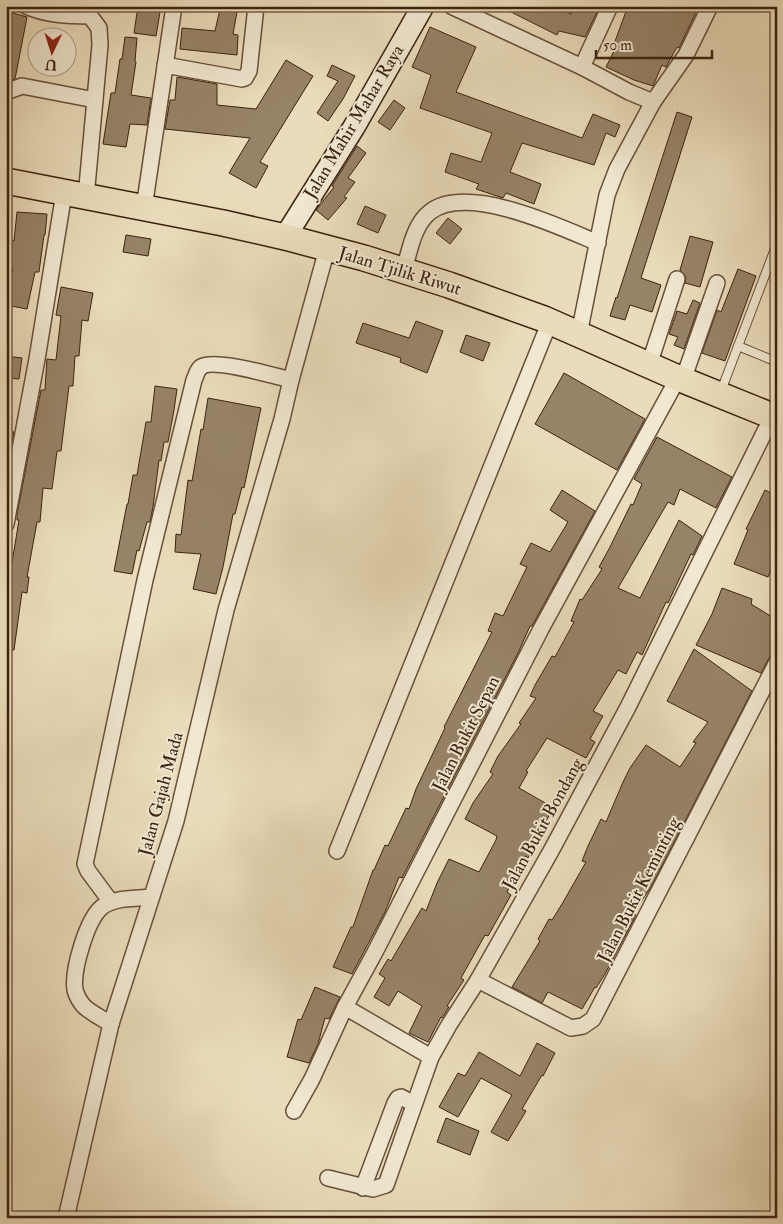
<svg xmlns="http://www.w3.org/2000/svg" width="783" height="1224" font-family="'IM FELL Double Pica',serif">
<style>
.building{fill:#978368;stroke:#3d2210}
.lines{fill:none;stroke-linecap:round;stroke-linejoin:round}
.service-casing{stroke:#68503a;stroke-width:10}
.minor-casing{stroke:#68503a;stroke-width:18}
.secondary-casing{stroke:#3d2210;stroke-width:24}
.trunk-casing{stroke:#3d2210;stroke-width:28}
.service{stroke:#f1e8d2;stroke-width:8}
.minor{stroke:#f1e8d2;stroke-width:15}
.secondary{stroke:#f1e8d2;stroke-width:21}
.trunk{stroke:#eadcba;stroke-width:25}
.labels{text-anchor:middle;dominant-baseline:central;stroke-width:4;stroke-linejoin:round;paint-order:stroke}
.street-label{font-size:18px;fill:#3d2210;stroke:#f1e8d2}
</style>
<rect width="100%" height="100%" fill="#eadcba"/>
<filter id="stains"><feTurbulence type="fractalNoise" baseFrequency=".004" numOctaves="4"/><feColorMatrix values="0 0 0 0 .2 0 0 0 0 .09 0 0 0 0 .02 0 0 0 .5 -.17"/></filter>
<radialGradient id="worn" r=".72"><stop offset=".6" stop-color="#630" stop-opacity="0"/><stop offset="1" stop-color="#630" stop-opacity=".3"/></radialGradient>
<g class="building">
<path d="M138,6h23l-5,30 -22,-3z"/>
<path d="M499,6h56l16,8 2,-8h27l-15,31 -26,-6 -2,4z"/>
<path d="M628,6h71l-20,42 -2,-1 -11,20 -4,-2 -9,21 -19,-6 -28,-13 11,-22 -3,-1z"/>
<path d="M220,9l17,3 -4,22 5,1 -1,20 -57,-6 2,-21 33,3z"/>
<path d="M9,12l18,5 -12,62 -9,3v-56z"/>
<path d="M430,27l46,20 -20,45 126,46 11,-24 27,11 -5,12 -9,-4 -12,32 -72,-22 -12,29 31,12 -7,20 -28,-11 -3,5 -27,-9 3,-5 -34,-12 6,-19 30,9 11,-29 -72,-25 11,-33 -19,-8z"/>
<path d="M125,37l12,1 -2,23 1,1 -5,33 20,3 -4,27 -17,-1 -4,23 -23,-3 8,-51h4l5,-34h2z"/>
<path d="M286,60l27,16 -53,86 8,4 -12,22 -27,-15 21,-35 -85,-9 5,-29h5l2,-23 40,7v21l39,4z"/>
<path d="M332,65l23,11 -12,23 -15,22 -11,-8 21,-32 -11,-5z"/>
<path d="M394,100l11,8 -15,22 -12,-8z"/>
<path d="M677,112l15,5 -51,161 20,7 -9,27 -22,-7 -5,15 -15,-4 6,-19 1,1z"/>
<path d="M357,146l9,7 -18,25 7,4 -11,15 3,1 -19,22 -12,-10 18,-23 -2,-1z"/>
<path d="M365,206l21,9 -8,18 -21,-9z"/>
<path d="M17,212l30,2 -2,21h-1l-5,37h-4l-8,37 -21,-4 7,-37h-5l4,-28 2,1z"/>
<path d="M448,218l14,11 -12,15 -14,-11z"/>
<path d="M126,235l25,4 -3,17 -25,-4z"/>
<path d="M690,236l23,6 -13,45 -15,-4 1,-6 -6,-7z"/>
<path d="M738,269l18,7 -31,85 -23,-8 15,-43 4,2z"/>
<path d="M61,287l32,6 -5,28 -6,-1 -3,36h-4l-2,30h-4l-8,65h-4l-5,38 -9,-1 -3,34h-3l-10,55h2l-2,16 -5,-1 -8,58h-8v-75h4l9,-55h-2v-6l24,-124h4l2,-31 9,1 5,-44 -5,-1z"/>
<path d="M693,300l7,3 -16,46 -10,-4 4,-8 -9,-3 8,-23 10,3z"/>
<path d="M416,321l27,10 -16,42 -27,-11 1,-4 -45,-15 7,-20 46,15z"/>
<path d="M466,335l24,8 -7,18 -23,-9z"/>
<path d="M6,356l16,2 -3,21 -13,-1z"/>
<path d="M564,373l81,46 -28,51 -82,-46z"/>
<path d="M155,386l22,3 -3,21 -6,32h-4l-3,19 -2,-1 -6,47 -3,15h-3l-8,29 -2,-1 -5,24 -18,-3 13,-67h1l5,-29h4l9,-53h5z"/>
<path d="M208,398l53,10 -17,80 -2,-1 -7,27h-2l-10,53 -7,27 -23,-5 8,-35 -26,-2 1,-18 5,1 7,-55 4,1 9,-52 2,1z"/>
<path d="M6,431l8,1 -8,40z"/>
<path d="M657,437l75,40 -16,31 -36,-19 -6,16 -6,-3 -50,86 22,10 39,-78 23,16 -9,19 -2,-1 -23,49 -2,-1 -24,53 -5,-3 -11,22 -8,-4 -25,41 10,5 -13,23 5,3 -9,16 -39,-20 -21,33 2,1 -9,16 35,20 -16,26 3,1 -13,23 -3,-2 -18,36 4,3 -23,41 -3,-1 -24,43 3,2 -17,26 2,1 -7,11 -1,-1 -13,25 -19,-9 13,-27 -24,-15 -9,15 -15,-9 11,-19 -6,-4 9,-15 3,2 31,-53 4,3 11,-28 12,-24 30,13 17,-32 1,-4 -32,-17 8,-16 20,-29 -3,-2 8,-16 23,-32 -2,-1 17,-25 -6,-2 5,-11 17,-29 3,1 19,-35 -3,-1 9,-22 2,1 20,-31 -3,-2 11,-20 21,-43 2,1 9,-21 -8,-5z"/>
<path d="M562,490l33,21 -63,115h-2l-11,25 -117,227 -3,-1 -14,35 -33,62 -19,-7 18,-40h2l20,-57h1l11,-25 3,1 18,-38 3,1 7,-20 29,-61 -1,-1 48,-95 -4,-1 7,-18 8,3 24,-49 -7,-3 11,-21 19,9 18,-30 -18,-12z"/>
<path d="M765,490l12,6v61l-9,20 -34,-13 14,-34 -2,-1z"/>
<path d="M722,588l30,11 -1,5 26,16v27l-3,6 -5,5 -8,15 -65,-28 16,-31z"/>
<path d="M694,649l58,42 -101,196 -18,27 3,1 -31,59 -9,14 -1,-1 -13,22 -34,-17 -6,11 -30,-16 28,-46 -2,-2 11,-20 3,1 10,-16 24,-42 -4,-1 6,-15 13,-27 5,3 17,-40 7,-14 16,-23 34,22 16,-24 -3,-1 15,-20 -41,-21z"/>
<path d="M315,987l25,10 -11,22 -4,-1 -7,26 -9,19 -22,-6 11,-38 3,1z"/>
<path d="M537,1043l18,10 -12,23 -1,-1 -20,34 4,2 -18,30 -17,-9 21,-37 -31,-17 -23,39 -19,-10 19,-34 7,3 14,-24 41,24z"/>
<path d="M446,1118l33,13 -9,24 -33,-13z"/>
</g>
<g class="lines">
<defs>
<g id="service">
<path d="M738,346l39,16"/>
<path d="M721,391l55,-145"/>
</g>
<g id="minor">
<path d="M26,6c20,9 42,10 64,10l9,12 1,17 -14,152"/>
<path d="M451,6l131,61 47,25 24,10"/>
<path d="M165,65l77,14 3,-1 4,-7 7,-65"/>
<path d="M582,67l28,-61"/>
<path d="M6,92l16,-6 73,14"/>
<path d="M144,208l30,-202"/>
<path d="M404,271c5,-19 10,-47 26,-59 37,-29 130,15 168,31"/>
<path d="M579,334l28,-139 10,-26 36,-67 33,-47 24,-49"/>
<path d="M649,365l28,-86"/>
<path d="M291,380l36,-131"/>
<path d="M683,380l34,-97"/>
<path d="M6,524l31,-165 27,-166"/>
<path d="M337,851l213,-530"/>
<path d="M478,980l93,48 12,-2 10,-7 184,-357"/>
<path d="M345,1007l86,50"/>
<path d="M111,1024c-9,-6 -23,-12 -29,-20 -3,-4 -6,-10 -7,-14 -3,-20 12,-71 27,-83 12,-10 34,-8 49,-10"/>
<path d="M294,1111l18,-32 33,-72 29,-53 167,-325 137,-251"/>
<path d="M328,1178l45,11 13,-4 45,-128 18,-32 29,-45 73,-129 77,-144 138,-278"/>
<path d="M363,1188l32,-85 3,-5 3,-1 13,7"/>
<path d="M66,1218l45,-194 65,-203 50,-211 56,-191 9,-39c-16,-4 -78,-22 -90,-13 -4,3 -5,9 -7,13l-49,200 -60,284 3,7 23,31"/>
</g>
<path id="secondary" d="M285,237l69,-110 69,-121"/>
<path id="trunk" d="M6,181l217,42 62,14 79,21 85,27 95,34 134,59 99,40"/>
</defs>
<use href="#service" class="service-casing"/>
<use href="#minor" class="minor-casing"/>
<use href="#secondary" class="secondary-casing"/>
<use href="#trunk" class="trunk-casing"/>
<use href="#service" class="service"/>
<use href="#minor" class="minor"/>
<use href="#secondary" class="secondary"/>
<use href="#trunk" class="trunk"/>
</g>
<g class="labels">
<g class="street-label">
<text transform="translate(354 122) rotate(-59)">Jalan Mahir Mahar Raya</text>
<text transform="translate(400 271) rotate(17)">Jalan Tjilik Riwut</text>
<text transform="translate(466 734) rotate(-63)">Jalan Bukit Sepan</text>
<text transform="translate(161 794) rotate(-75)">Jalan Gajah Mada</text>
<text transform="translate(543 824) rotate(-61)">Jalan Bukit Bondang</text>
<text transform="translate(639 890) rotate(-63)">Jalan Bukit Keminting</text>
</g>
</g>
<rect width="783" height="1224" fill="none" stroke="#eadcba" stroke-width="25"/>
<rect x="8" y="8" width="768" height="1209" fill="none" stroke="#3d2210" stroke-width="2.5"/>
<rect x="12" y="12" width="758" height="1199" fill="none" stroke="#3d2210"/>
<g transform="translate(52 52) rotate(184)"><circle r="24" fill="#f1e8d2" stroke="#a99984"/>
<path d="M0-4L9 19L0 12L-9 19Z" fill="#8f2418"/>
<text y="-8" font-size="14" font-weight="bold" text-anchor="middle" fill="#3d2210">U</text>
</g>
<path d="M596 50v8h116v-8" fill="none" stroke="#3d2210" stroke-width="2.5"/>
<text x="603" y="50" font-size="15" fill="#3d2210" stroke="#f1e8d2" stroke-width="4" paint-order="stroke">50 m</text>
<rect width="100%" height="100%" filter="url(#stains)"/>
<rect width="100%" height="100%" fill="url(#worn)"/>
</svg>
